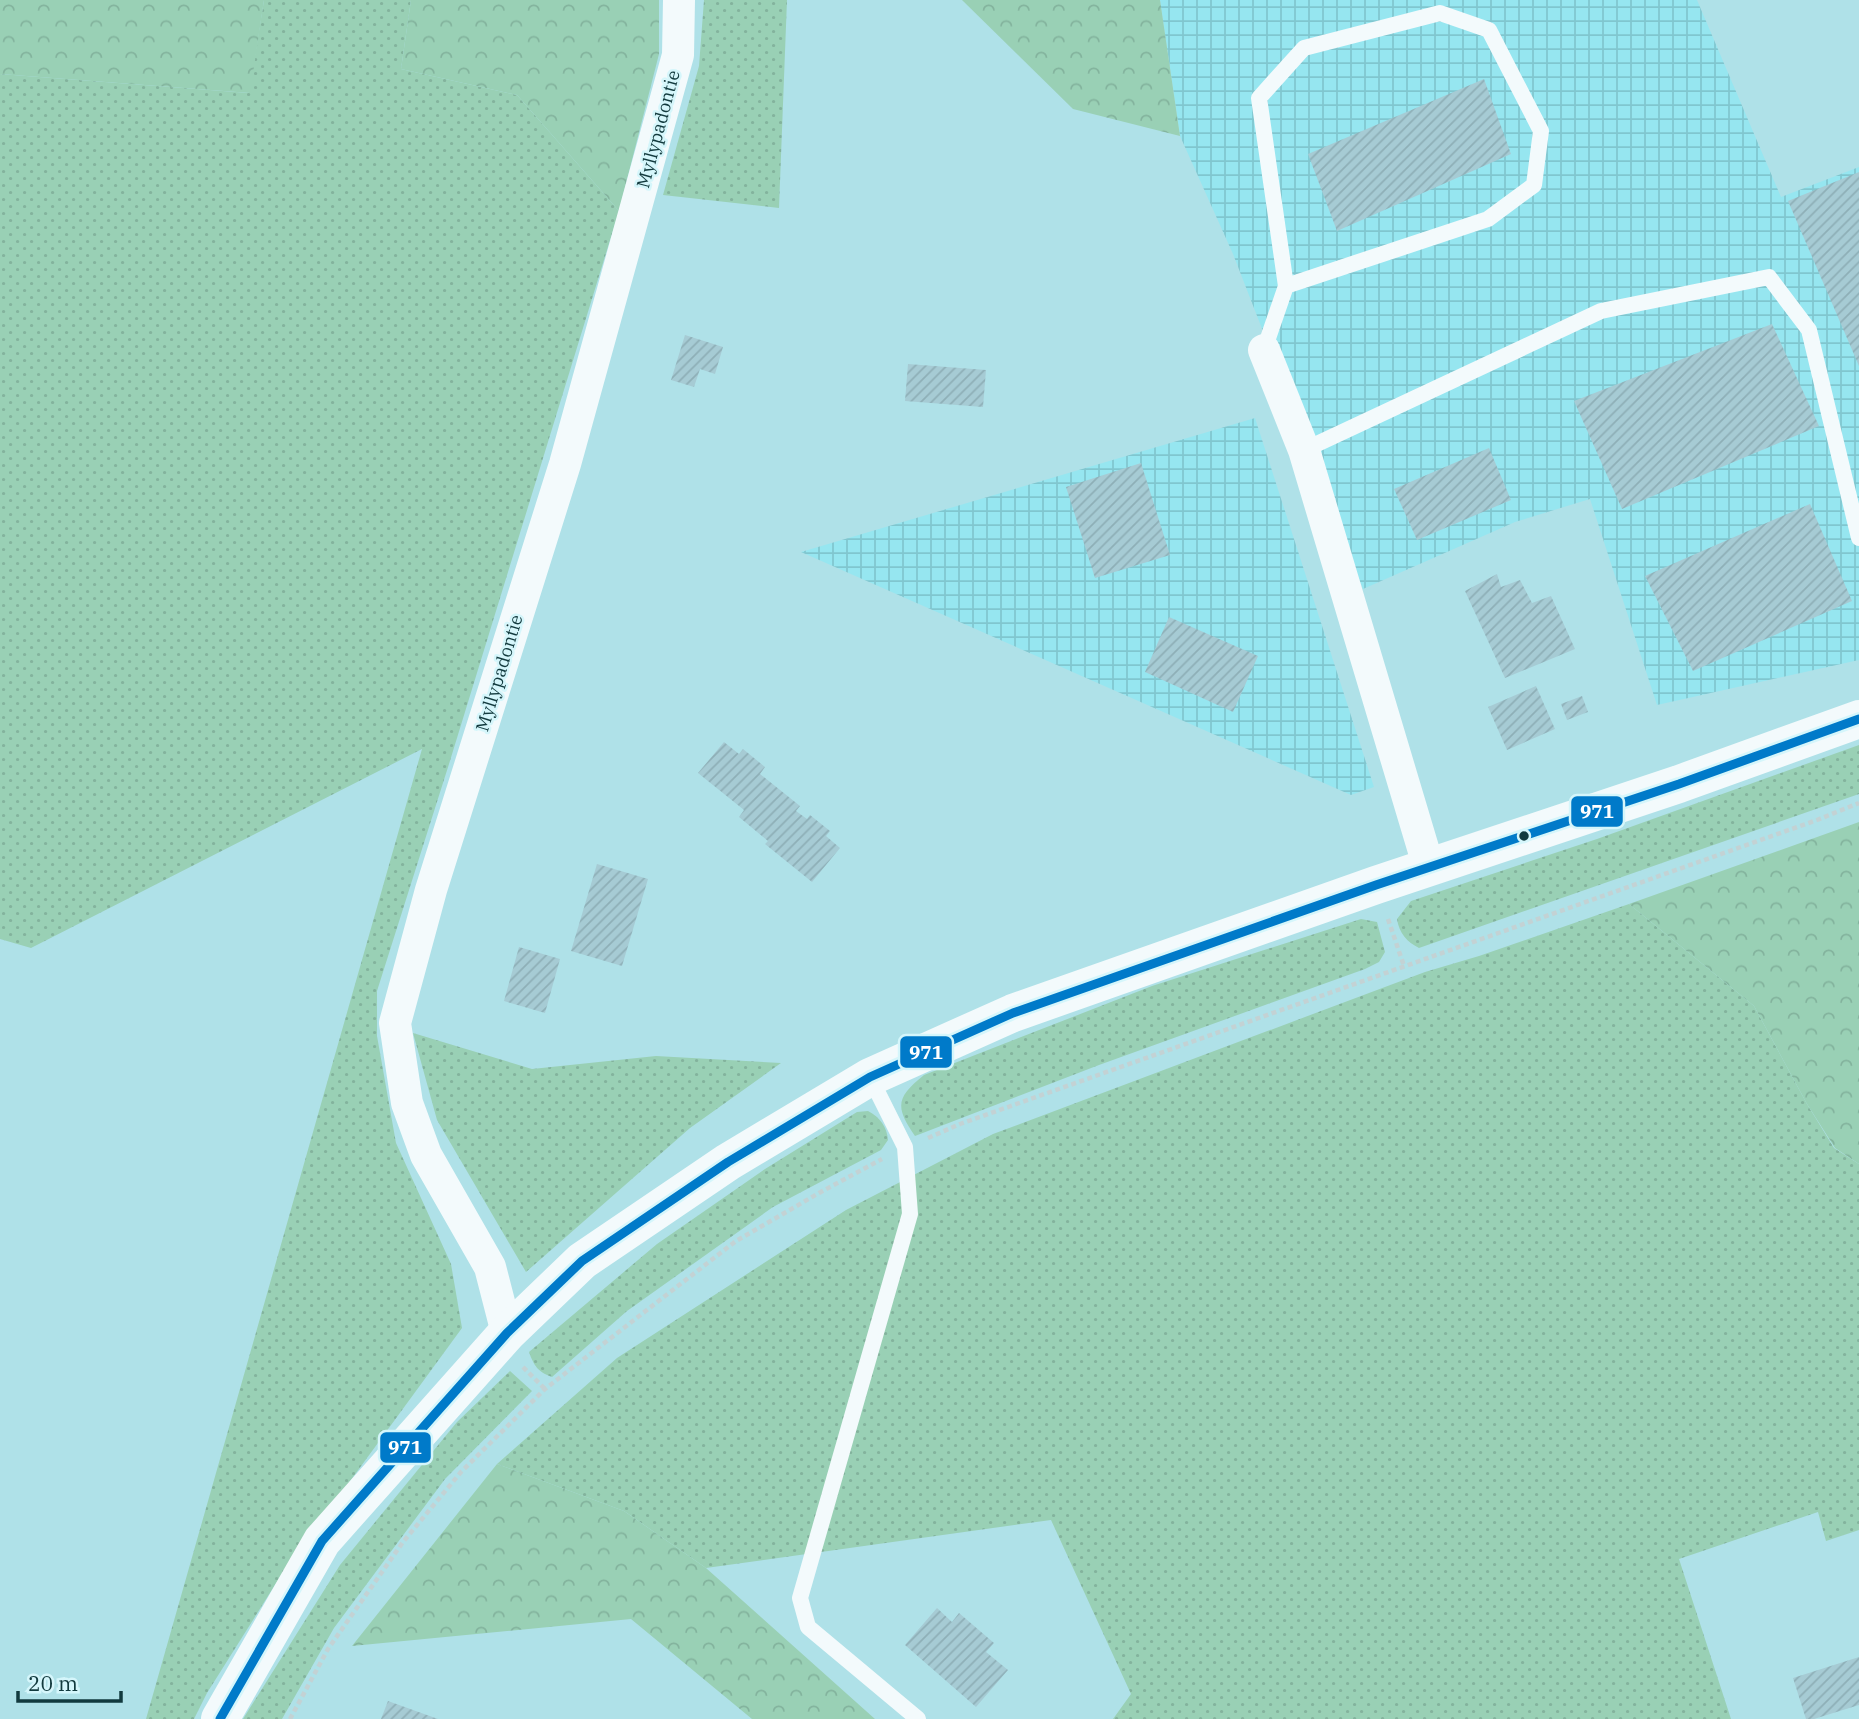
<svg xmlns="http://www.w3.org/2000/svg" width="1859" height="1719" font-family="'IBM Plex Serif',serif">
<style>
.industrial{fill:url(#industrial-grid)}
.grass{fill:url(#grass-dots)}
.forest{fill:url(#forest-crowns)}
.building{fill:url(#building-hatch)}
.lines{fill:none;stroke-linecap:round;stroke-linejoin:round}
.path{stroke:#c3d2d4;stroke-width:4.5;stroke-dasharray:5 3.5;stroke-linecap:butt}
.lane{stroke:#f3fafc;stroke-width:16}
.street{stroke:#f3fafc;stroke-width:32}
.secondary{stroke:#f3fafc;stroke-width:38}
.bus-1-casing{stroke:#d5f6fb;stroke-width:14}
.bus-1{stroke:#007ac9;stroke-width:9}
.bus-dot{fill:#123a3e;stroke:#d5f6fb;stroke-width:2.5}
.labels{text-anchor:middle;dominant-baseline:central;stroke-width:5;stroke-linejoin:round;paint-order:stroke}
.street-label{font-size:18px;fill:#123a3e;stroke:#d5f6fb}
.line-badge{stroke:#d5f6fb;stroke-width:2.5}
.badge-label{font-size:19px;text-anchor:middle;font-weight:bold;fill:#fff}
</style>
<defs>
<pattern id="industrial-grid" width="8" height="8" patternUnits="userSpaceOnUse" patternTransform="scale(1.75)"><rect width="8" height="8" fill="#96e6f0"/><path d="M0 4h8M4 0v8" fill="none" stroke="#80c6cf"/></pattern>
<pattern id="grass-dots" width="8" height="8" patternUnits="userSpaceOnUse" patternTransform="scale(1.75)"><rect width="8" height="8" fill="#99d0b5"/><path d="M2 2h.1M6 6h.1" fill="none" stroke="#83b39d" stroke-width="1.8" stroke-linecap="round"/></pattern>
<pattern id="forest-crowns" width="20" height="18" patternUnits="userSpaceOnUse" patternTransform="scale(1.75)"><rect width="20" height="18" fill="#99d0b5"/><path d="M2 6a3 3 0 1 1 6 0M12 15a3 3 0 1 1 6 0" fill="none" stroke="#83b39d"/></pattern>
<pattern id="building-hatch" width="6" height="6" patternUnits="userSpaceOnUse" patternTransform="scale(1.75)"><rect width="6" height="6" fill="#a6cbd4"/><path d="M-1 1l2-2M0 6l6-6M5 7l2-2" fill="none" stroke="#8eafb7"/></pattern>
</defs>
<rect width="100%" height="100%" fill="#afe1e8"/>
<g class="industrial">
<path d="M1160,0h537l84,197 78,-30v493l-202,45 -67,-206 -75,23 -152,67 -130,-335 -53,-118z"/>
<path d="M1255,418l119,369 -23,8 -550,-243z"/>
</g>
<g class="grass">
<path d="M264,0h147l-10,69 116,26 102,116 -170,553 -72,227v45l19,107 55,121 11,64 -182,249 -73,116 -13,26h-48l276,-970 -391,199 -31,-9v-865l249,19z"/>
<path d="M704,0h83l-8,208 -116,-13 36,-129z"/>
<path d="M1859,745v49l-440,154c-12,-6 -20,-15 -22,-29l14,-18 186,-62z"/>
<path d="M1629,904l125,102 53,98 27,44 25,16v366l-33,11 -8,-29 -139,47 52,160h-618l18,-25 -80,-174 -345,48 -82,-57 -127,-47 120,-106 229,-148 147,-76 432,-162 54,-16z"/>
<path d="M1361,919l16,3 8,30 -6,10 -14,7 -266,96 -184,71c-21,-30 -18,-39 9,-61l228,-89z"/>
<path d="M413,1033l119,36 124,-13 125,7 -91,65 -164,144 -89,-152z"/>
<path d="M868,1111c12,6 19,16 20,29l-7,10 -108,57 -146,104 -75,66c-14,-5 -18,-11 -23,-25l128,-108 108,-75 92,-57z"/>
<path d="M510,1371l22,20 -87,88 -111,149 -52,91h-39l97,-154 117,-143z"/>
</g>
<g class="forest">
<path d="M0,0h264l-14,93 -250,-19z"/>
<path d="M411,0h248v54l-40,157 -102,-116 -116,-26z"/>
<path d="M962,0h198l20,136 -107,-27z"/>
<path d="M1859,822v342l-24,-16 -28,-44 -53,-98 -125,-102z"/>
<path d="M497,1464l127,47 82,57 169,151h-123l-121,-100 -279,27z"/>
</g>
<g class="building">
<path d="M1484,79l27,75 -174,77 -29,-77z"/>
<path d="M1859,172v194l-71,-165z"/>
<path d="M1772,324l47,102 -197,83 -48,-108z"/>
<path d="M685,335l38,12 -8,27 -15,-5 -6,18 -23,-7z"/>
<path d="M908,364l78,6 -3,37 -78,-6z"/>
<path d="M1489,448l22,52 -94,40 -23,-51z"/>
<path d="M1141,463l29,92 -75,23 -29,-91z"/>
<path d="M1810,504l42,97 -159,70 -48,-95z"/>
<path d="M1497,574l4,13 19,-7 12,23 19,-7 24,53 -70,29 -40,-87z"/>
<path d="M1169,617l89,39 -25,56 -88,-40z"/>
<path d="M1536,686l19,43 -48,21 -19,-43z"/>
<path d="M1582,696l6,16 -21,8 -6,-16z"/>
<path d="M724,742l15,12 4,-5 22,18 -5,7 40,32 -4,5 11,8 3,-4 20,16 -4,5 14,12 -28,34 -47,-38 3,-3 -29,-24 5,-7 -46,-37z"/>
<path d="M597,864l51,15 -26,87 -51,-15z"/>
<path d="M519,947l41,12 -15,54 -41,-12z"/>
<path d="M937,1608l15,14 7,-9 35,30 -8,9 22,18 -32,37 -71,-62z"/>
<path d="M1859,1657v48l-45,14h-8l-13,-41z"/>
<path d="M388,1701l50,18h-57z"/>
</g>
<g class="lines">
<g class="path">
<path d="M1388,919l16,47"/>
<path d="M928,1138l32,-14 857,-304 42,-17"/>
<path d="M523,1367l22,22"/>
<path d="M290,1719l38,-70 75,-107 58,-70 84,-83 191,-148 83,-48 63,-34"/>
</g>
<g class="lane">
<path d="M1264,350l22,-64 202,-67 46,-34 7,-54 -52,-101 -49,-17 -136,35 -45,50 27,188"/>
<path d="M1304,450l297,-139 168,-34 40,53 50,208"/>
<path d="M870,1077l35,70 5,67 -110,384 8,29 110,92"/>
</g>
<g class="street">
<path d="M1264,350l40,100 125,418"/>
<path d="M507,1333l-17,-66 -64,-112 -19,-52 -12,-80 36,-133 134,-426 113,-409 1,-55"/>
</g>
<path class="secondary" d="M220,1719l102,-178 185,-208 75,-72 146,-99 142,-85 143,-64 363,-128 303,-101 180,-65"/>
<defs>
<path id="bus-1" d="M220,1719l102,-178 185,-208 75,-72 146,-99 142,-85 143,-64 363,-128 303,-101 180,-65"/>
</defs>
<use href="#bus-1" class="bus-1-casing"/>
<use href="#bus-1" class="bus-1"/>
</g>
<circle class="bus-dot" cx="1524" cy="836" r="6"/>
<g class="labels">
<g class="street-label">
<text transform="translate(658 129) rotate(-75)">Myllypadontie</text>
<text transform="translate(499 673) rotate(-73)">Myllypadontie</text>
</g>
</g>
<g class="line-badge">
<rect x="1570" y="795" width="54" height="33" rx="7" fill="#007ac9"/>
<rect x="899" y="1035" width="54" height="34" rx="7" fill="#007ac9"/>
<rect x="379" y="1431" width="53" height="33" rx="7" fill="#007ac9"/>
</g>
<g class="badge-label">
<text x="1597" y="818">971</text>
<text x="926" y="1059">971</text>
<text x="405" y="1454">971</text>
</g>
<path d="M18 1691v10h103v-10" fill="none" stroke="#123a3e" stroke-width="3.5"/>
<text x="28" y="1691" font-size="21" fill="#123a3e" stroke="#d5f6fb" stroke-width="5" paint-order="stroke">20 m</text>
</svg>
